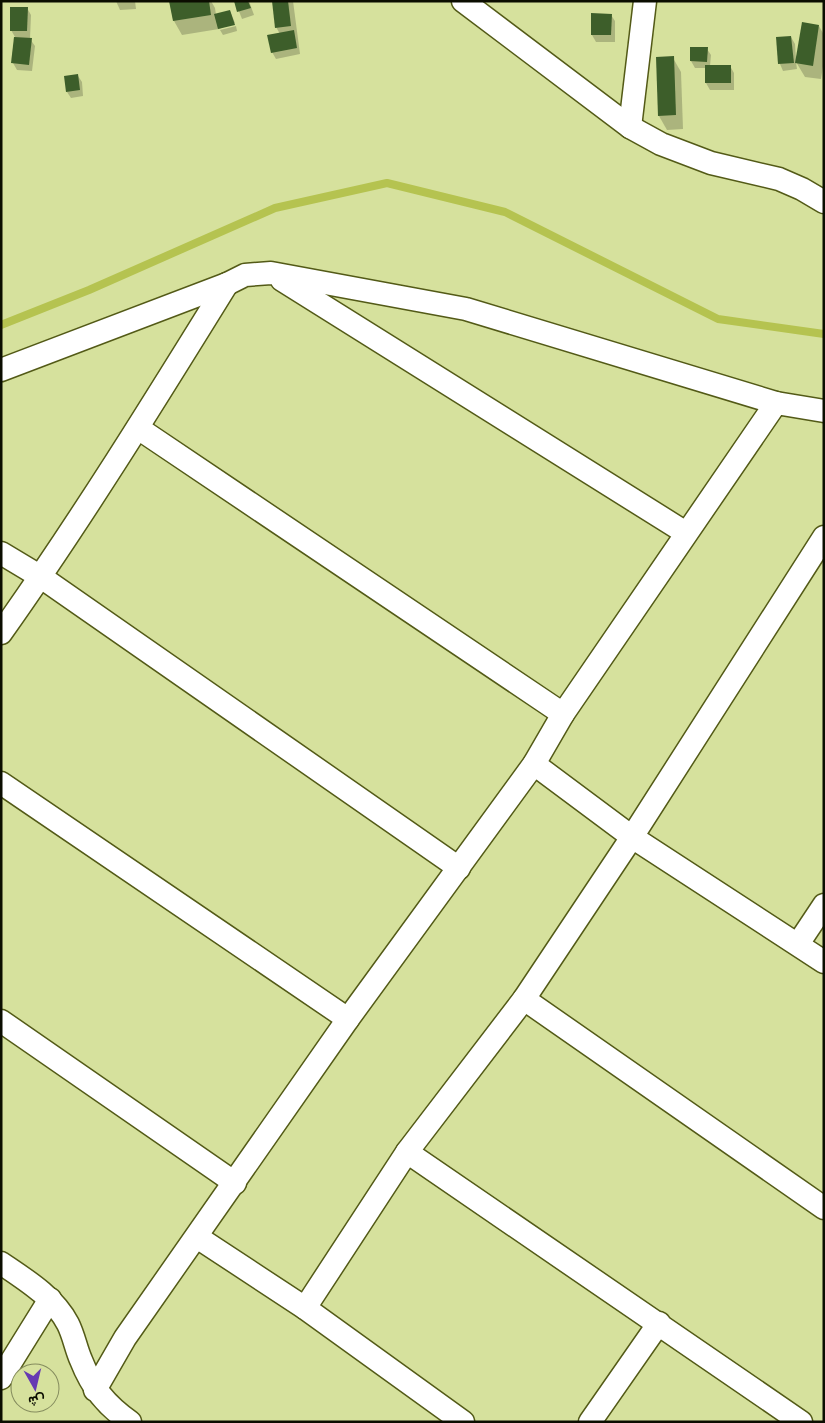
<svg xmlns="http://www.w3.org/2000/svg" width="825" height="1423" font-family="'Asap Condensed',Vazirmatn,sans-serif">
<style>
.shadow{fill:#0003}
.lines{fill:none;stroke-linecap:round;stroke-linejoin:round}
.stream{stroke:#b5c350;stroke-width:8}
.building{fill:#3d5e2a}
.street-casing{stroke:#535a17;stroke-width:25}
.street{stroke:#fff;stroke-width:22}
</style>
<rect width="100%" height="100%" fill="#d6e19d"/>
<g class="shadow">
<path d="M116,1h19l1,8 -16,1z"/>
<path d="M171,1h40l4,7 1,7 14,-4 5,12 -16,6 -37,6 -8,-14z"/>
<path d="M235,1h14l5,14 -12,4z"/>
<path d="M273,1h20l7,53 -24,5 -4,-7 8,-18 -4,-7z"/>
<path d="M27,8l4,7 -1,24 5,7 -3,25 -15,-1 -4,-7 2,-26 -4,-7z"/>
<path d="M611,15l4,6v21h-19l-4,-7z"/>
<path d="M236,26l1,5 -14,4 -3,-5z"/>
<path d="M819,26l5,9v25l-3,19 -16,-2 -9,-15 1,7 -14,2 -3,-7 -2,-26 13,-1 4,7 1,15z"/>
<path d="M691,48l16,1 4,6 -1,11h20l4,7v17h-24l-4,-7v-15h-11l-4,-7z"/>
<path d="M673,58l8,14 2,57 -16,1 -8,-14z"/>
<path d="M78,76l4,6 1,14 -12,2 -4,-6z"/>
</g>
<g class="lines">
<path class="stream" d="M1,325l88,-35 186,-82 112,-25 118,29 213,107 106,15"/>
</g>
<g class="building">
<path d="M169,1h40l2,14 -38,6z"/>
<path d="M234,1h14l3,7 -14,4z"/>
<path d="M272,1h16l3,25 -16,2z"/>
<path d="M10,7h18l-1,24h-17z"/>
<path d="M230,10l5,15 -17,4 -4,-15z"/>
<path d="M591,13l21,1 -1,21h-20z"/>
<path d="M802,22l17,3 -6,41 -18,-3z"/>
<path d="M294,30l3,18 -26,5 -4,-18z"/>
<path d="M791,36l3,27 -16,1 -2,-27z"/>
<path d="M14,37l18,1 -3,27 -18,-2z"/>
<path d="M690,47h18l-1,15 -17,-1z"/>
<path d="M674,56l2,59 -18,1 -2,-59z"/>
<rect x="705" y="65" width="26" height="18"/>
<path d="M78,74l2,16 -14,2 -2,-16z"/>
</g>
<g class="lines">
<defs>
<g id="street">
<path d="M463,1l167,126 31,17 50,19 68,16 23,10 22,13"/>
<path d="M630,127l15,-126"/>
<path d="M282,280l404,253"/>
<path d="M1,370l226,-86 18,-9 26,-2 195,36 310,94"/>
<path d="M138,428l425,286"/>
<path d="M1,553l40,24 418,291"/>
<path d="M1,633c80,-113 153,-231 226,-349"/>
<path d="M534,764l98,73 192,125"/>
<path d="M1,783l347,236"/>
<path d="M798,944l26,-39"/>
<path d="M524,999l300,209"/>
<path d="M1,1021l234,162"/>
<path d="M407,1152l394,270"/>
<path d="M197,1237l108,71 158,114"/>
<path d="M1,1263c25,17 53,34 67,61 6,12 8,25 13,36 11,28 25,45 49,62"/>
<path d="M305,1308l102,-156 117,-153 108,-162 192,-300"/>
<path d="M1,1378l49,-79"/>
<path d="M95,1390l30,-52 223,-319 186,-255 29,-50 213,-311 48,8"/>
<path d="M590,1422l69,-99"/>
</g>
</defs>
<use href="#street" class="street-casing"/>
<use href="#street" class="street"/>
</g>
<rect width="825" height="1423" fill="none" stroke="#0b0d00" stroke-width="5"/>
<g transform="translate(35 1388) rotate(172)"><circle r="24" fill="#d6e19d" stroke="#858c5e"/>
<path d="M0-4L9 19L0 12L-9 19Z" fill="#663ab2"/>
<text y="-8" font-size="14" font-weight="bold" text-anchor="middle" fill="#0b0d00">ش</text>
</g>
</svg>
